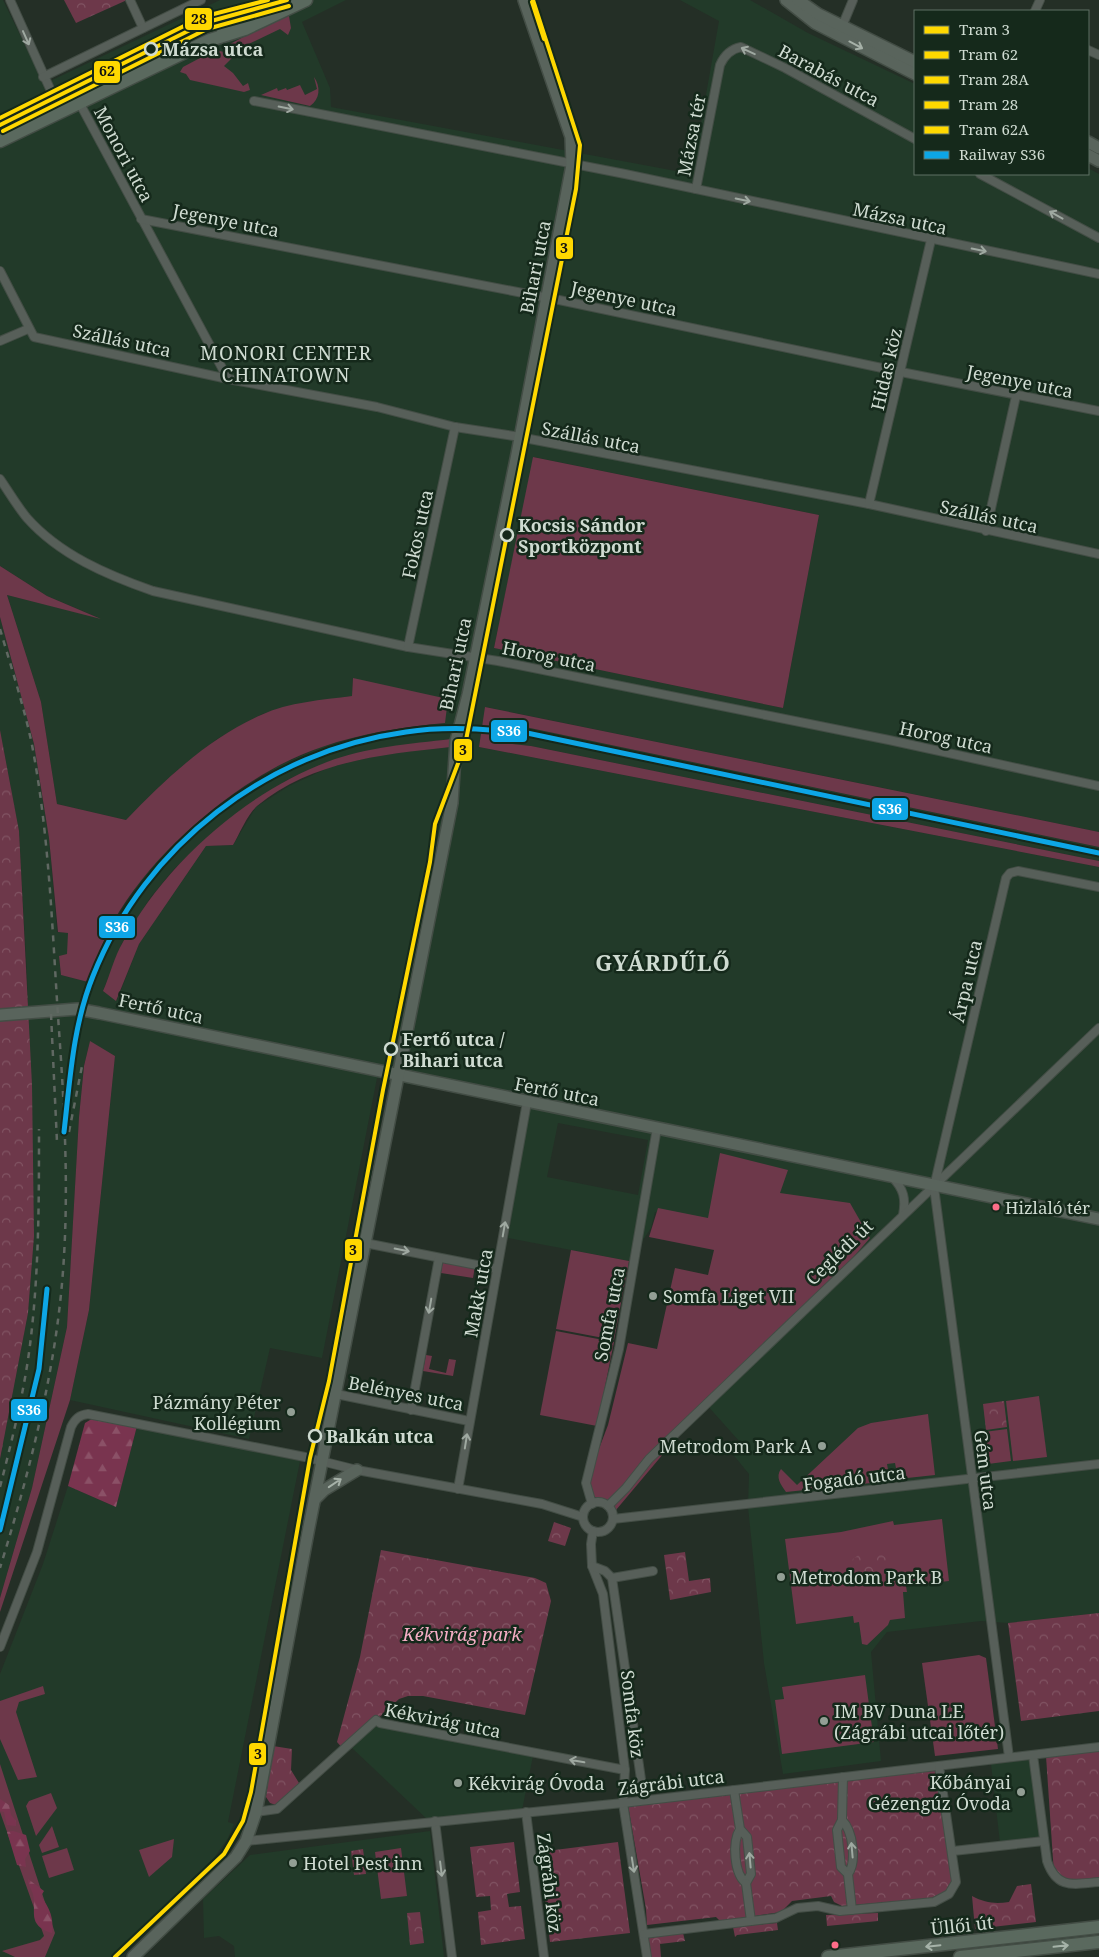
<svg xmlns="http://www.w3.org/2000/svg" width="1099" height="1957" font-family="'Noto Serif',serif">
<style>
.built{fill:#223a29;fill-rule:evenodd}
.green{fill:#6d384a}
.forest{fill:url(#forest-firs)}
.park{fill:url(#park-crowns)}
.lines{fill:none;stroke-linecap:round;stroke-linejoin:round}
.street-casing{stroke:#434d45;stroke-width:10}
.secondary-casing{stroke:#434d45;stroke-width:14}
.primary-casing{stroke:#434d45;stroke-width:15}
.street{stroke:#575f59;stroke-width:8}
.secondary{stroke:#59645c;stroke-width:11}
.primary{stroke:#5a695e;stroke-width:12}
.rail{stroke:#606862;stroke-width:2.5;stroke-dasharray:6 6;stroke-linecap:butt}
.rail-1-casing{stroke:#15291b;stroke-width:9}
.rail-1{stroke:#0da6e6;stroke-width:5}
.tram-1-casing{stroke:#15291b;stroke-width:8}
.tram-2-casing{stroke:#15291b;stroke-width:8}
.tram-3-casing{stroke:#15291b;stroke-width:8}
.tram-4-casing{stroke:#15291b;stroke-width:8}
.tram-5-casing{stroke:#15291b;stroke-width:8}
.tram-1{stroke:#ffd800;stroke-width:4}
.tram-2{stroke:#ffd800;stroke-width:4}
.tram-3{stroke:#ffd800;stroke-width:4}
.tram-4{stroke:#ffd800;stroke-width:4}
.tram-5{stroke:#ffd800;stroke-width:4}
.oneway{stroke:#9fa9a1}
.oneway2{stroke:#a6b1a8}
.oneway3{stroke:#a6b3a9}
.stop-dot{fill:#15291b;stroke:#cfdbd1;stroke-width:2.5}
.bus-dot{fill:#fb6d88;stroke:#15291b;stroke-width:2}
.poi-dot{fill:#939f95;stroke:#15291b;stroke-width:2}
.labels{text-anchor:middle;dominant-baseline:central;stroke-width:5;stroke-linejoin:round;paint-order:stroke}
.bus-label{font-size:17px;fill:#cfdbd1;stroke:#15291b;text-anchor:start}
.stop-label{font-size:18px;font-weight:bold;fill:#cfdbd1;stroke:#15291b;text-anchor:start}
.street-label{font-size:18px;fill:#cfdbd1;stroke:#15291b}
.poi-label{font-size:18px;fill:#cfdbd1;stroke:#15291b;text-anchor:start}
.park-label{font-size:18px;font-style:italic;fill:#f5aec5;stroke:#15291b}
.neighbourhood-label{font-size:19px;letter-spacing:1px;fill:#cfdbd1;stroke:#15291b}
.district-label{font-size:22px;font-weight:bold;letter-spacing:1px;fill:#cfdbd1;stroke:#15291b}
.line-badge{stroke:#15291b;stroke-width:2}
.badge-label{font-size:14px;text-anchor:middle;font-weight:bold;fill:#fff}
.pale-badge-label{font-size:14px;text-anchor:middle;font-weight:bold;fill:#111}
</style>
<defs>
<pattern id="forest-firs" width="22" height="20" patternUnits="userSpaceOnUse" patternTransform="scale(1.25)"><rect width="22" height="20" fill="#79344f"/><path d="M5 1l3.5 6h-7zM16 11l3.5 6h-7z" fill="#8b5167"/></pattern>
<pattern id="park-crowns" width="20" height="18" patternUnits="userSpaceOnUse" patternTransform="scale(1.25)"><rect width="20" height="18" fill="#6d384a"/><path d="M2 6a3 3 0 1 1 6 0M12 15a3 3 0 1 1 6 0" fill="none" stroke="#815463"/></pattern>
</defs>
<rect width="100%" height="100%" fill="#242f26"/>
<g class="built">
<path d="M0,0h3l41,84 176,-84h126l-44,22 28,66 1,19 361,67 27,-153 -39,-21h70l58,33 107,51v90h173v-6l11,6v658l-613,-125 -7,40 620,120v746l-91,10 -27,-2 -94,11 -16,20 10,109 -98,13 -19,-111 -16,-156 1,-33 -18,-22 9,-10 -34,-38 18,-160 -24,-23 -45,-9 -4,16 -22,33 -121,-23 21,-132 -152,-28 -55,280 -52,-10 -21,91 -179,-39 19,-90 26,-254 -25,-14 -6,24 -5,51 -12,210 -35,161 -32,110v-139l28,-146 6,-77 -7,-261 -8,-144 -19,-101v-113l34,127 15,94 8,94 11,1v22l-9,1 2,19 27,7 20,-50 29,-46 25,-31 37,-34 43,-31 36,-24 43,-19 52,-14 72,-10 -92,-45 -1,18 -47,7 -43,11 -45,25 -43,34 -48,47 -69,-16 -16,-102 -34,-107 90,22 -50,-21 -47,-30zM534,457l285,58 -36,193 -289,-60zM451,739v8l-68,7 -53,13 -41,19 -33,21 -23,38 -27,1 -67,98 -22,56 -14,-9 19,-48 28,-45 24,-29 36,-34 42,-32 35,-23 41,-18 52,-13zM558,1123l90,17 -10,55 -91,-18z"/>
<path d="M492,724l33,3 574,120v14l-568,-115 -37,-4z"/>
<path d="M137,1426l163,35 -72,361 6,2 -6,14 -14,20 -101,99h-113v-283l43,-110 25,-78 48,21z"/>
<path d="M377,1725l156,31 -11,54 -94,10 -76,-72z"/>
<path d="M1030,1760l10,78 -40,5 -9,-79z"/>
<path d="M430,1831l14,126h-209l-1,-11 -15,-10 -15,2 -1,-39 47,-44z"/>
</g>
<g class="green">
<path d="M286,15l3,1 2,12 -3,7 -8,-6 -42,20 -8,-5z"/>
<path d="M215,50l14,3 3,5 -8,8 9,7 10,13 5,-3 2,7 -6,2 -54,-12 -4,-6 -6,-2 3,-5z"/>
<path d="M314,77c7,10 6,22 -4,29l-49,-11 16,-7 1,3 8,-3 1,2 13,-5 5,10 12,-6z"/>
<path d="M533,457l286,58 -36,193 -289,-60z"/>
<path d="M0,566l47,30 54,23 -94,-24 34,107 16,102 69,16c39,-41 83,-82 135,-105 28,-13 61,-15 91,-19l1,-18 95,21 -3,24c-41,4 -83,10 -123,24 -80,26 -177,109 -214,185 -8,16 -13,34 -20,50l-27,-7 -2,-19 8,-2 1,-21 -10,-1 -9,-94 -15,-94 -34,-127z"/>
<path d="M485,707l614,125v15l-574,-120 -33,-3 2,18 37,4 568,115v6l-620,-120z"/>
<path d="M451,739v8c-66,7 -140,14 -194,59 -10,9 -17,27 -24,39l-27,1 -67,98 -23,57 -13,-10c7,-16 11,-34 20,-49 41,-77 122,-149 204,-180 39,-15 83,-18 124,-23z"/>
<path d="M90,1041l25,15 -26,254 -19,90 -70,212v-14l32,-110 35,-161 12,-210 5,-51z"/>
<path d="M720,1153l68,17 -8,23 70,10 20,35 -49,56 -120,115 -85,101 -29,-18 -1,-9 22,-58 20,-82 29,6 18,-81 33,7 6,-25 -65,-13 9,-29 50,10z"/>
<path d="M571,1250l58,11 -15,79 -58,-11z"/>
<path d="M443,1260l32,6 -2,12 -32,-5z"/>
<path d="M556,1331l58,11 -17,84 -57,-11z"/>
<path d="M426,1355l6,1 -3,13 17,4 3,-14 7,1 -3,16 -30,-5z"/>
<path d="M1039,1396l8,61 -34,4 -7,-60z"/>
<path d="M928,1414l7,61 -37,4 -3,-16 -8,1 3,17 -104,11c-5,-7 -11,-15 -5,-23l16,16 61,-57 13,-5z"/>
<path d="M1007,1429l4,32 -23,3 -4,-32z"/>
<path d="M942,1519l7,62 -43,5 1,6h-4l2,26 -15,2 -2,5 -21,20 -5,-1 -3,-22 -5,1 -1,-7 -57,8 -11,-85 56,-7 52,-11 1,4z"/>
<path d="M979,1655l7,3 12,91 -63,7 -13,-93z"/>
<path d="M865,1675l9,67 -92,12 -7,-54 9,-1 -2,-12z"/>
<path d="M43,1686l2,8 -26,8 -3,10 21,65 -19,3 -18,-41v-38z"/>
<path d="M0,1764l55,169 -10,24h-30l-13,-6 38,-11 4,-4 -44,-124z"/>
<path d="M51,1793l6,15 -21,28 -10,-30 3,-5z"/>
<path d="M52,1826l7,21 -17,6 -3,-8z"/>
<path d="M174,1839l-2,18 -23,20 -10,-27z"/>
<path d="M67,1848l7,22 -25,8 -7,-22z"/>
<path d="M401,1848l6,48 -26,3 -6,-47z"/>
</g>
<g class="forest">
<path d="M95,1417l42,9 -21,81 -48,-21 17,-63z"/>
<path d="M0,1799l9,6 2,10 5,6v5l-9,-1 -3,-13 -4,-1z"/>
<path d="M13,1831l13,4 4,16 -5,8 1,8 -9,-2 -10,-33z"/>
<path d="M28,1879l16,12 -3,5c9,13 13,22 11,37 -26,-8 -15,-22 -19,-39 -2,-6 -5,-9 -5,-15z"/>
</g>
<g class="park">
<path d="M64,0h63l-51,23z"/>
<path d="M0,730l19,101 13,254 2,151 -6,77 -28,146z"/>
<path d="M1004,1401l3,26 -21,3 -3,-26z"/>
<path d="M554,1522l17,6 -6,18 -17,-5z"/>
<path d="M381,1550l154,28 11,5 5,18 -26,114 -102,-19h-15l-9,3 -55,51 -7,-8 23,-85z"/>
<path d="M864,1551l14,1 11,8c-4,22 -26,28 -41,12l5,-13z"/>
<path d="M685,1552l4,29 21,-3 1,14 -41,8 -6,-45z"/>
<path d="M1099,1613v98l-78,10 -13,-98z"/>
<path d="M273,1746l19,3 -1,21 8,13 -23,22 -6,-2 -4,-6z"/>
<path d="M1099,1750v129l-27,4 -18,-9 -8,-118z"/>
<path d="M940,1770l13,119 -19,13 -1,-4 -91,8 -8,-4 -3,-6 -39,5 -11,11 -61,9 -4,-4 -69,8 -1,-16 -18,-104z"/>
<path d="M514,1842l6,50 -13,2 2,13 12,-1 4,33 -44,6 -3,-33 13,-2 -1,-14 -14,1 -6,-50z"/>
<path d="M618,1842l12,91 -80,9 -11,-90z"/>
<path d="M363,1849l3,25 -12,1 -3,-24z"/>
<path d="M1031,1884l5,38 -61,7 -3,-33c13,7 23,8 37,6l8,-16z"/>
<path d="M420,1912l4,31 -14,2 -3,-32z"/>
<path d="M878,1913v8l-51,5 -1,-11z"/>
<path d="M777,1923l1,7 -41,5 -2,2 -2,-10z"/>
<path d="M683,1933l2,8 -25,3 1,13h-11l-2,-19z"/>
</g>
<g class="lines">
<defs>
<g id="street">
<path d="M10,0l50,111"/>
<path d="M130,0l13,28"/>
<path d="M1035,11l5,-11"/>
<path d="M841,29l12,-29"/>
<path d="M1088,50l11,5"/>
<path d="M43,77l158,-77"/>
<path d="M254,101l371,73 474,100"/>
<path d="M79,102l149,277"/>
<path d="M980,174l119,64"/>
<path d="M696,189l24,-124c4,-9 11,-16 21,-18l44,21 130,71"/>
<path d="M141,219l418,81 342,72 198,39"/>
<path d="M0,271l34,66 194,42 149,28 78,20 59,9 355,68 230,50"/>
<path d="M0,341l28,-12"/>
<path d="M0,479c9,13 17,27 27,39 33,37 80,57 126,73l255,56 90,14 391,79 210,46"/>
<path d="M869,504l62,-264"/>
<path d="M986,531l30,-135"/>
<path d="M408,647l47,-220"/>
<path d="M892,1177c12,12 14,22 11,38"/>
<path d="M365,1243l132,26"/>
<path d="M336,1394l133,27"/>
<path d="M411,1410l28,-152"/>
<path d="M458,1489l69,-387"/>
<circle cx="598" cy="1517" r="15"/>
<path d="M592,1504l-6,-21 33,-134 38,-221"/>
<path d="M608,1506l18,-18 23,-29 450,-431"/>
<path d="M613,1519l486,-55"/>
<path d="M593,1531l-2,13 1,22 11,28 22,176 -2,33 24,154"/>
<path d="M592,1566l13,5 7,7 32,222"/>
<path d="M612,1578l41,-7"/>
<path d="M0,1647l37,-95 34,-125c4,-8 8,-12 17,-13l217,43 52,13 185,34 41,13"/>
<path d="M1033,1755l14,106c10,29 27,23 52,21"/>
<path d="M1009,1757l-75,-570 72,-309 4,-5 8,-2 81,16"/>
<path d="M734,1790l6,39 7,8 4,37 -5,9c-12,-9 -14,-41 -6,-54"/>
<path d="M256,1812l21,-3 99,-89 4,3 245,47"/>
<path d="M526,1812l18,145"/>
<path d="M842,1820c11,11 15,42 6,54l-7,-7 -4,-37 5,-10 1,-43"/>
<path d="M435,1821l17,136"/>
<path d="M246,1841l377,-38 476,-56"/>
<path d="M953,1851l91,-10"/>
<path d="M848,1874l4,36"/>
<path d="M746,1883l5,38"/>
<path d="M644,1934l132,-16 21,-10 21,-2 22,5 94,-9 15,-8 7,-12 -17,-116"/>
</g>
<g id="secondary">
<path d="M786,0l29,23 100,51"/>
<path d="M798,0l20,14 97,48"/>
<path d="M1088,142l11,6"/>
<path d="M1088,155l11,6"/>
<path d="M0,1015l77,-6 22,4 1000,206"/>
<path d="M315,1499l9,-9 33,-20"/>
<path d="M133,1957l103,-100 10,-16 10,-29 53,-285 143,-724 4,-62 12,-46 49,-241 55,-289 -1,-28 -47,-137"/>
</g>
<g id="primary">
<path d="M223,32l47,-32"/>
<path d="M0,141l210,-101 35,-11 61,-29"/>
<path d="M828,1957l271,-30"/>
<path d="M960,1957l139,-15"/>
</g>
</defs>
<use href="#street" class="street-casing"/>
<use href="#secondary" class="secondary-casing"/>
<use href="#primary" class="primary-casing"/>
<use href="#street" class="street"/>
<use href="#secondary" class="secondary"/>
<use href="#primary" class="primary"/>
<g class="rail">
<path d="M0,629c11,38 24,77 32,116 17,89 20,180 26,271 7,98 13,198 1,296 -10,84 -34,175 -59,256"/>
<path d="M51,1014l6,128"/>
<path d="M69,1132l13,-66"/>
<path d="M0,1487c12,-47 24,-94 30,-142 9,-72 9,-144 9,-216"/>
</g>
<defs>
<g id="rail-1">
<path d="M64,1132c6,-52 9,-107 29,-156 52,-131 174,-225 313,-244 40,-6 81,-3 121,1l572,120"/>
<path d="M0,1530l39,-161 8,-80"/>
</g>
</defs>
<use href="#rail-1" class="rail-1-casing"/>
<use href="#rail-1" class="rail-1"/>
<defs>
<path id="tram-1" d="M115,1957l109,-103 19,-33 8,-29 59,-334 19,-77 54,-291 47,-228 5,-38 30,-79 111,-556 4,-44 -47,-145"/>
<path id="tram-2" d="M0,125l204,-102 83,-23"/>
<path id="tram-3" d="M3,131l204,-102 82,-23"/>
<path id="tram-4" d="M0,118l202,-101 66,-17"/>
<path id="tram-5" d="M532,2l12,37"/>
</defs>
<use href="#tram-1" class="tram-1-casing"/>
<use href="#tram-2" class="tram-2-casing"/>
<use href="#tram-3" class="tram-3-casing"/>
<use href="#tram-4" class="tram-4-casing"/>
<use href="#tram-5" class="tram-5-casing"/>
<use href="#tram-1" class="tram-1"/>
<use href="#tram-2" class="tram-2"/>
<use href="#tram-3" class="tram-3"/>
<use href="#tram-4" class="tram-4"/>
<use href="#tram-5" class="tram-5"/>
</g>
<defs><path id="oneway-shaft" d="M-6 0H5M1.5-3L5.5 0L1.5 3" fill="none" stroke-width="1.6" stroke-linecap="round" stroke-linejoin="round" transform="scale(1.25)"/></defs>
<g class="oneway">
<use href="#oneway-shaft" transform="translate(26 38) rotate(66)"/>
<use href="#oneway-shaft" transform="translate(748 51) rotate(-155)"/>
<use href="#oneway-shaft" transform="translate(286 108) rotate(11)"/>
<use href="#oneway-shaft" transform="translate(743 200) rotate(12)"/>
<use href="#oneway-shaft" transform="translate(1056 215) rotate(-151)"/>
<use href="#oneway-shaft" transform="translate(979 250) rotate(11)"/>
<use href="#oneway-shaft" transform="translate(504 1229) rotate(-80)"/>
<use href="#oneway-shaft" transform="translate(402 1250) rotate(11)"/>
<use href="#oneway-shaft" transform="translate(430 1306) rotate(100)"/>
<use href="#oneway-shaft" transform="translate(466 1441) rotate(-81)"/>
<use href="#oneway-shaft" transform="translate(577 1761) rotate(-170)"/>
<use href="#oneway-shaft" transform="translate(852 1850) rotate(-95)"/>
<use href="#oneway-shaft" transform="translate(750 1860) rotate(-95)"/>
<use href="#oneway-shaft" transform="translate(633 1865) rotate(81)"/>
<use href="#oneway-shaft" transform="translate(441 1869) rotate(83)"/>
</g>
<g class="oneway2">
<use href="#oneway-shaft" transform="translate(856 45) rotate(28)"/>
<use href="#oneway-shaft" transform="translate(335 1483) rotate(-34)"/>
</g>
<g class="oneway3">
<use href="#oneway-shaft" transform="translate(933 1946) rotate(174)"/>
<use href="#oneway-shaft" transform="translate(1061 1946) rotate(-6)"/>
</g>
<g class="stop-dot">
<circle cx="151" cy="49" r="6"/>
<circle cx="507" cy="535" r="6"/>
<circle cx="391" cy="1049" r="6"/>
<circle cx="315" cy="1436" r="6"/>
</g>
<g class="bus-dot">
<circle cx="996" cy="1207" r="4.5"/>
<circle cx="835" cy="1945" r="4.5"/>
</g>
<g class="poi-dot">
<circle cx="653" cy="1296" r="5"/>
<circle cx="291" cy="1412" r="5"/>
<circle cx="822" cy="1446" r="5"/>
<circle cx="781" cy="1577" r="5"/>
<circle cx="824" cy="1721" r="5"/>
<circle cx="458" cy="1783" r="5"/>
<circle cx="1021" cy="1792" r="5"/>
<circle cx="293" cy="1863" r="5"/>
</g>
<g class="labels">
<g class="bus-label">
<text x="1005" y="1207">Hizlaló tér</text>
</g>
<g class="stop-label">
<text x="162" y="49">Mázsa utca</text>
<text x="518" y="525">Kocsis Sándor<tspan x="518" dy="21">Sportközpont</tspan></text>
<text x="402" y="1039">Fertő utca /<tspan x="402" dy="21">Bihari utca</tspan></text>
<text x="326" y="1436">Balkán utca</text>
</g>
<g class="street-label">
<text transform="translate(829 75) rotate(28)">Barabás utca</text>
<text transform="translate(691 135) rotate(-79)">Mázsa tér</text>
<text transform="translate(124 154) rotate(62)">Monori utca</text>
<text transform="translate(900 218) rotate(12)">Mázsa utca</text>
<text transform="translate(226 220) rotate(11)">Jegenye utca</text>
<text transform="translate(535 267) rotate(-79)">Bihari utca</text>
<text transform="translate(624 298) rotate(12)">Jegenye utca</text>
<text transform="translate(122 340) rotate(12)">Szállás utca</text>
<text transform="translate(886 369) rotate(-77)">Hidas köz</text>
<text transform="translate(1020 381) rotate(11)">Jegenye utca</text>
<text transform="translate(591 437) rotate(11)">Szállás utca</text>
<text transform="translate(989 516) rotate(12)">Szállás utca</text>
<text transform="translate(417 534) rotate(-78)">Fokos utca</text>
<text transform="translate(549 656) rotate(11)">Horog utca</text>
<text transform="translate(455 664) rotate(-78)">Bihari utca</text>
<text transform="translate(946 737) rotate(12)">Horog utca</text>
<text transform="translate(966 981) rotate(-77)">Árpa utca</text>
<text transform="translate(161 1008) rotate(12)">Fertő utca</text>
<text transform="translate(557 1091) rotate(11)">Fertő utca</text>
<text transform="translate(839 1252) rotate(-44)">Ceglédi út</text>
<text transform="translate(478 1293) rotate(-80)">Makk utca</text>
<text transform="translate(609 1314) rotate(-79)">Somfa utca</text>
<text transform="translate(406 1393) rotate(11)">Belényes utca</text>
<text transform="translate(986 1470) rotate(83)">Gém utca</text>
<text transform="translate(854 1478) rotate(-7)">Fogadó utca</text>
<text transform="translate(633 1714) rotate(83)">Somfa köz</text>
<text transform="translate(443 1720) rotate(11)">Kékvirág utca</text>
<text transform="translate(671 1782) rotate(-7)">Zágrábi utca</text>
<text transform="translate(550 1883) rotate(83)">Zágrábi köz</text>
<text transform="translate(962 1925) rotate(-6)">Üllői út</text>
</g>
<g class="poi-label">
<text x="663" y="1296">Somfa Liget VII</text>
<text x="281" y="1402" text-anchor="end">Pázmány Péter<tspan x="281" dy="21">Kollégium</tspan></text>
<text x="812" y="1446" text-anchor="end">Metrodom Park A</text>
<text x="791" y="1577">Metrodom Park B</text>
<text x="834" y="1711">IM BV Duna LE<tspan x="834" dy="21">(Zágrábi utcai lőtér)</tspan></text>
<text x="1011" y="1782" text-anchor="end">Kőbányai<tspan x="1011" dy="21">Gézengúz Óvoda</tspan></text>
<text x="468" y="1783">Kékvirág Óvoda</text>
<text x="303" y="1863">Hotel Pest inn</text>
</g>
<g class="park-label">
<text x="462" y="1634">Kékvirág park</text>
</g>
<g class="neighbourhood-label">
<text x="286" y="353">MONORI CENTER<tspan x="286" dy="22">CHINATOWN</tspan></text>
</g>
<g class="district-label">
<text x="663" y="962">GYÁRDŰLŐ</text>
</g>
</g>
<g class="line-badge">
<rect x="184" y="7" width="29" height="24" rx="5" fill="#ffd800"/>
<rect x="93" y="60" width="28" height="24" rx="5" fill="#ffd800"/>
<rect x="555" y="236" width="19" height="24" rx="5" fill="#ffd800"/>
<rect x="490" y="719" width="38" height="24" rx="5" fill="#0da6e6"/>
<rect x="453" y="738" width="20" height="24" rx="5" fill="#ffd800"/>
<rect x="871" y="797" width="38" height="24" rx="5" fill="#0da6e6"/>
<rect x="98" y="915" width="38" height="24" rx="5" fill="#0da6e6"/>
<rect x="344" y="1238" width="19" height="24" rx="5" fill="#ffd800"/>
<rect x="10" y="1398" width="38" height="24" rx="5" fill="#0da6e6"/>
<rect x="248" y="1742" width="19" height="24" rx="5" fill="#ffd800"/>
</g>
<g class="badge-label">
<text x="509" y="736">S36</text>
<text x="890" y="814">S36</text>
<text x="117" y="932">S36</text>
<text x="29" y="1415">S36</text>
</g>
<g class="pale-badge-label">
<text x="199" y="24">28</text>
<text x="107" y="76">62</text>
<text x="564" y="253">3</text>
<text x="463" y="755">3</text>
<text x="353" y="1255">3</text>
<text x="258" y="1759">3</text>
</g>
<rect x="914" y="10" width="175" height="165" fill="#15291b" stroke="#5f7064"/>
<rect x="924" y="26" width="25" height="8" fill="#ffd800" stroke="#5f7064"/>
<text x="959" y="35" font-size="15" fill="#cfdbd1">Tram 3</text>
<rect x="924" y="51" width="25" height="8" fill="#ffd800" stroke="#5f7064"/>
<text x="959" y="60" font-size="15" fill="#cfdbd1">Tram 62</text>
<rect x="924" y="76" width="25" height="8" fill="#ffd800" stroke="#5f7064"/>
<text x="959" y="85" font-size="15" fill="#cfdbd1">Tram 28A</text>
<rect x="924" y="101" width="25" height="8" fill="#ffd800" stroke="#5f7064"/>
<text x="959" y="110" font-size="15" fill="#cfdbd1">Tram 28</text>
<rect x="924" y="126" width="25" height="8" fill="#ffd800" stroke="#5f7064"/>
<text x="959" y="135" font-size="15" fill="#cfdbd1">Tram 62A</text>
<rect x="924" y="151" width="25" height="8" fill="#0da6e6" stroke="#5f7064"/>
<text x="959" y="160" font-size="15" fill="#cfdbd1">Railway S36</text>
</svg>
